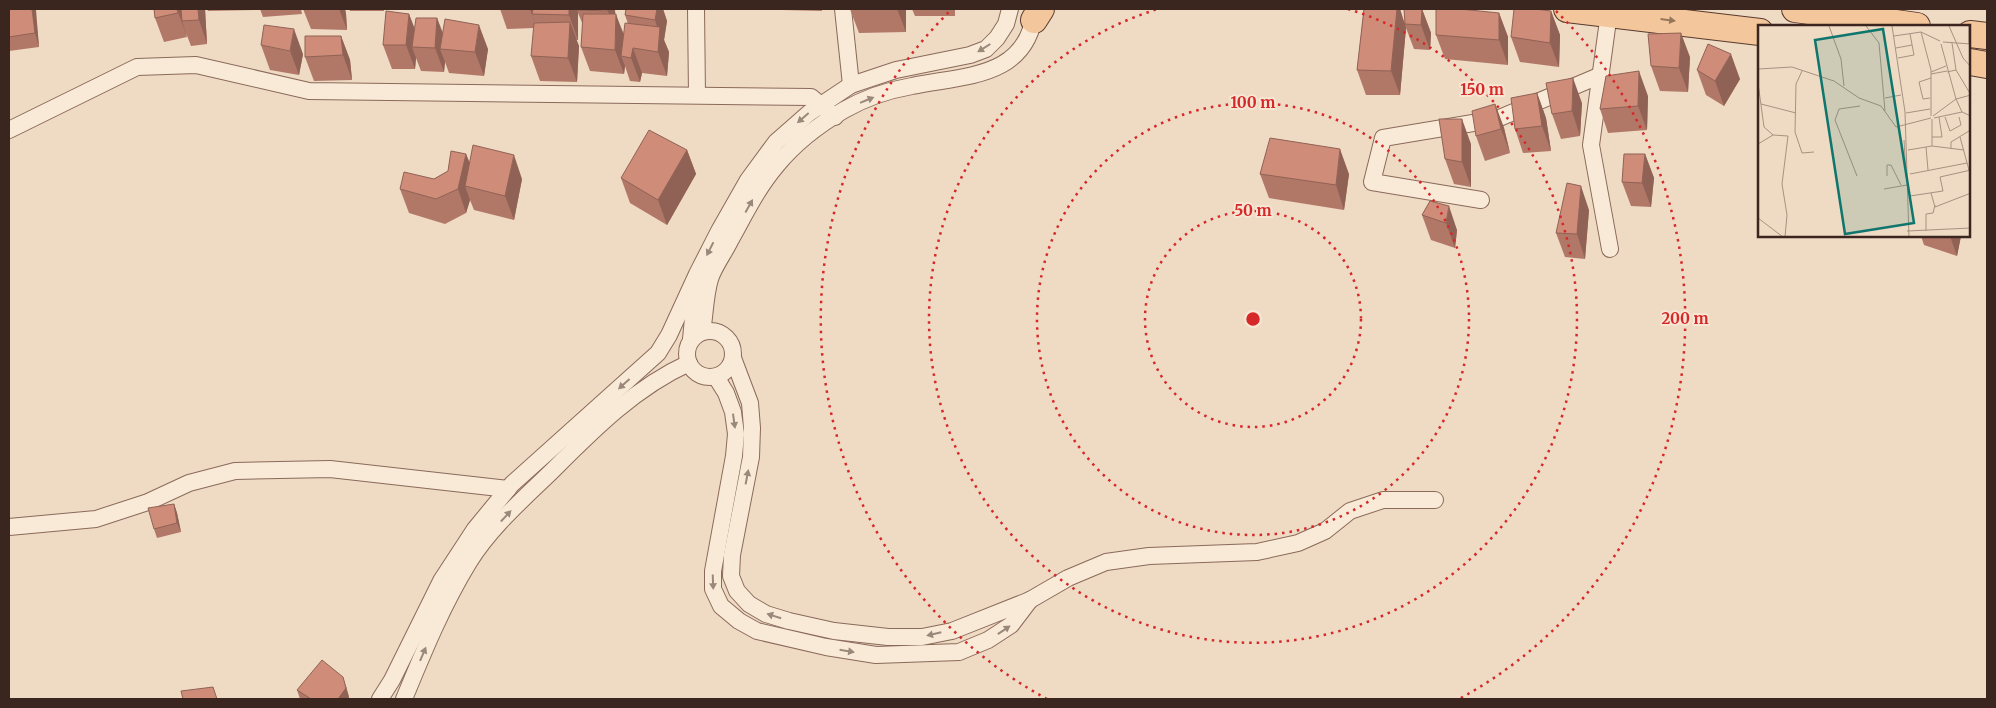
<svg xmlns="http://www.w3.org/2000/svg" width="1996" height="708" font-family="Merriweather,serif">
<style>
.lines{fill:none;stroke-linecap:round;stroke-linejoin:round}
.minor-casing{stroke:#8a6a5a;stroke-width:18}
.primary-casing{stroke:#583a2e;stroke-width:28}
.minor{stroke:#f9e9d7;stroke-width:16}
.primary{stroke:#f3c79b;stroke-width:26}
.wall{fill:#b17868}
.shaded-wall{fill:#906255}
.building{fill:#ce8c79;stroke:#906255}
.oneway{fill:#96765c}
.oneway2{fill:#9a887a}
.ring{fill:none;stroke:#d62828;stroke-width:2.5;stroke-dasharray:2.5 5}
.inset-road{fill:none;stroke:#a79282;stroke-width:1}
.view{fill:#0f766e;fill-opacity:0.15;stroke:#0f766e;stroke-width:2.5}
.inset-edge{fill:none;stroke:#3a261e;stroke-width:2.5}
.centre{fill:#d62828;stroke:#f6e6d3;stroke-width:2.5}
.ring-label{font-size:15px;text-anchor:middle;font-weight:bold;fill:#d62828;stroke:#f6e6d3;stroke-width:4;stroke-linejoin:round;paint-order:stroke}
</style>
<rect width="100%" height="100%" fill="#efdac4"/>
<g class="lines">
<defs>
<g id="minor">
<path d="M696,9l1,86"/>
<path d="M843,9l8,76"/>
<path d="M1609,13l-18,132 19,104"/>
<path d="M9,130l128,-63 59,-2 113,26 502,6 24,20"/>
<path d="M1481,200l-109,-18 11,-44 114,-19 104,-44"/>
<circle cx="710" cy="354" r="23"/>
<path d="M702,332c3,-17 3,-36 8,-53 4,-13 15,-27 21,-40 14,-25 27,-52 46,-74 18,-22 43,-41 67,-55 21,-12 45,-20 68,-24 52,-11 116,-7 123,-76"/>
<path d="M691,339l5,-52"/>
<path d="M733,358l17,45 2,25 -1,29 -19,98 -1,21 6,15 12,13 17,10 23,7 45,10 54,6h34l30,-6 78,-31 38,-22 38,-16 43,-6 108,-4 41,-9 27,-12 25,-20 33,-11h52"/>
<path d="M716,377l10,16 7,19 3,22 -2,22 -21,115v18l8,17 18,15 18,10 69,16 50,8 83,-3 29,-12 23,-15 19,-25"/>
<path d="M9,527l87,-8 52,-17 41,-19 46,-12 95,-2 178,20"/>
<path d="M380,699l12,-19 49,-99 34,-52 37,-45 146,-131 11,-18 28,-61 22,-43 29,-51 28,-38 33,-29 42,-28 45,-15 74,-15 16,-6 11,-11 9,-14 4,-15"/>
<path d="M404,699c19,-46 38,-93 65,-137 21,-34 52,-61 81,-89 42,-42 84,-85 139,-110"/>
</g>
<g id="primary">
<path d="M1567,9l193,23"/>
<path d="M1795,9l122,17"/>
<path d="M1034,20l7,-11"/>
<path d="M1970,34l17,2"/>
<path d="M1970,62l17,3"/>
</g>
</defs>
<use href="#minor" class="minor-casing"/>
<use href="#primary" class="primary-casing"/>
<use href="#minor" class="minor"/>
<use href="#primary" class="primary"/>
</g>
<g class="wall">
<path d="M9,9h26l4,38 -30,4z"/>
<path d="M154,9h51l2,35 -16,2 -5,-13 1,4 -23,5 -9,-24z"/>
<path d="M207,9h51v1l-50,1z"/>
<path d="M260,9h41l1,5 -39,3z"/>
<path d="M303,9h42l1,5 1,16 -36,-1z"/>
<path d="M349,9h35v2h-34z"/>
<path d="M500,9h115v5l9,20 4,-10 -3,-9 1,-6h37l4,12 -3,19 5,12 -2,24 -25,-3 -2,9 -10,-1 -5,-15 -1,8 -34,-3 -9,-24 2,-22 -5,-12v27h-2l3,6 -2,36 -37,-1 -9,-25 3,-28 -27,1z"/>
<path d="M736,9h86v2z"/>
<path d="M850,9h56v23l-47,1z"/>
<path d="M912,9h43v7h-40z"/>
<path d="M1364,9h36l4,13 18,-13 9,24 -1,17 -16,-1 -8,-21 -6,67h-34l-9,-25z"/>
<path d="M1551,11l9,24 -1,32 -39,-5 -9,-25z"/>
<path d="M1499,13l9,24v28l-63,-6 -9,-24z"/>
<path d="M409,14l6,15 22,-11 6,15 45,16 -4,27 -35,-3 -4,-11 -1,10 -23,-1 -5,-13 -1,11h-23l-9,-24z"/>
<path d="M341,36l9,24 2,20 -38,1 -9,-24z"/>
<path d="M261,45l42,9 -4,21 -29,-5z"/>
<path d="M1690,57l-2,35 -28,-1 -9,-25z"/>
<path d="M1697,70l43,9 -16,27 -18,-11z"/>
<path d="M1537,93l9,25 5,33 -28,2 -8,-24z"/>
<path d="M1648,96l-1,34 -39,3 -8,-24z"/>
<path d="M1582,103l-2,33 -19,3 -9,-25z"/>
<path d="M1495,104l9,24 6,25 -25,8 -9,-25z"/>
<path d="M1471,144v43l-17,-3 -9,-25z"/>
<path d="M687,150l9,24 -29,51 -37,-22 -9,-25z"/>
<path d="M466,154l4,9 52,16 -8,41 -40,-10 -4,-10 -4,13 -21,11 -36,-11 -9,-24 34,-10 14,-8z"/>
<path d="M1645,154l9,24 -3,29 -20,-1 -9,-24z"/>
<path d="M1260,174h89l-5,36 -75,-12z"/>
<path d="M1430,201l27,29 -2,18 -24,-8 -9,-25z"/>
<path d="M1589,210l-4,49 -20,-2 -9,-24z"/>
<path d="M1921,236h40l-4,20 -33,-11z"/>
<path d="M174,504l3,9 4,19 -24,6 -3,-9z"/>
<path d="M346,686l3,11 -1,2h-48l-3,-9z"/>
</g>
<g class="shaded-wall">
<path d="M32,9h3l1,1 3,37 -4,-14z"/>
<path d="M177,9h5v12l5,16z"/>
<path d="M198,9h7l2,35 -8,-24z"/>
<path d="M339,9h6l1,5 1,16z"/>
<path d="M530,9h7l-5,5 5,14z"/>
<path d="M569,9h9l-1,1 1,3v27l-9,-25z"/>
<path d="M607,9h8l1,19v-14l9,25 -4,17 4,10 -1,8 -9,-24 1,-17z"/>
<path d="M657,9h6l4,12 -3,19 5,12 -2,24 -9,-24 1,-19 -4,-13z"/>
<path d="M897,9h9v23z"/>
<path d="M1397,9h3l6,19 -6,67 -9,-24z"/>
<path d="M1422,9l9,24 -1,17 -9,-25z"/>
<path d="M1551,11l9,24 -1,32 -9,-24z"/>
<path d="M1499,13l9,24v28l-9,-25z"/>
<path d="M409,14l9,25 -6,8 4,11 -1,11 -9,-24z"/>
<path d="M437,18l9,25 -6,6 5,13 -1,10 -9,-24z"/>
<path d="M570,22l9,24 -2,36 -9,-24z"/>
<path d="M479,25l9,24 -4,27 -9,-24z"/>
<path d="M294,29l9,25 -4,21 -9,-24z"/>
<path d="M1681,33l9,24 -2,35 -9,-24z"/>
<path d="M341,36l9,24 2,20 -9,-25z"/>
<path d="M633,48l9,25 -2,9 -9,-24z"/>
<path d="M1731,54l9,25 -16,27 -9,-25z"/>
<path d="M1639,71l9,25 -1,34 -9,-24z"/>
<path d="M1573,78l9,25 -2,33 -8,-25z"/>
<path d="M1537,93l9,25 5,33 -9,-25z"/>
<path d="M1495,104l9,24 6,25 -9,-24z"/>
<path d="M1462,119l9,25v43l-9,-25z"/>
<path d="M1340,149l9,25 -5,36 -8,-25z"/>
<path d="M687,150l9,24 -29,51 -9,-25z"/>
<path d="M466,154l9,24 -10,8 5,14 -4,13 -8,-24z"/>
<path d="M1645,154l9,24 -3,29 -9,-24z"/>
<path d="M514,155l8,24 -8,41 -9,-24z"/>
<path d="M1581,186l8,24 -4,49 -8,-25z"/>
<path d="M1449,206l8,24 -2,18 -9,-25z"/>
<path d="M1950,236h11l-4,20z"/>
<path d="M174,504l3,9 4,19 -4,-9z"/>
<path d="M343,677l6,20 -1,2h-10z"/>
</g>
<g class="building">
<path d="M9,9h23l3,24 -26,4z"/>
<path d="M154,9h23l1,4 -23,5z"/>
<path d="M181,9h17l1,11 -17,1z"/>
<path d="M533,9h36v6l-37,-1z"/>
<path d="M578,9h29l1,2 -31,-1z"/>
<path d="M626,9h31l-2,11 -30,-5z"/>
<path d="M1364,9h33l-6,62 -34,-1z"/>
<path d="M1404,9h18l-1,16 -16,-1z"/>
<path d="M1436,9h24l39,4v27l-63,-5z"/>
<path d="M1514,9h21l16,2 -1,32 -39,-6z"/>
<path d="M386,11l23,3 -3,31h-23z"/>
<path d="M583,14h33l-1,36 -34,-3z"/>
<path d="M416,18h21l-2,30 -23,-1z"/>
<path d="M445,19l34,6 -4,27 -35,-3z"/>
<path d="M570,22l-2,36 -37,-2 3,-33z"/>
<path d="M625,23l35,4 -2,25 -25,-4 -2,10 -10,-2z"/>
<path d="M264,25l30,4 -4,22 -29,-6z"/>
<path d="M1681,33l-2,35 -28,-2 -3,-32z"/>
<path d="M305,36h36l2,19 -38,2z"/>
<path d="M1708,44l23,10 -16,27 -18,-11z"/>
<path d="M1639,71l-1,35 -38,3 6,-33z"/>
<path d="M1573,78l-1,33 -20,3 -6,-31z"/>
<path d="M1537,93l5,33 -27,3 -4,-31z"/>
<path d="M1495,104l6,25 -25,7 -4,-25z"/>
<path d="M1439,119h23v43l-17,-3z"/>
<path d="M649,130l38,20 -29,50 -37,-22z"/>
<path d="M1270,138l70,11 -4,36 -76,-11z"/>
<path d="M473,145l41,10 -9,41 -40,-10z"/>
<path d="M451,151l15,3 -8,35 -22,10 -36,-10 4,-17 30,7 14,-8z"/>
<path d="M1624,154h21l-3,29 -20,-1z"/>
<path d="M1567,183l14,3 -4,48 -21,-1z"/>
<path d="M1430,201l19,5 -3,17 -24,-8z"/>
<path d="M174,504l3,19 -23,6 -6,-21z"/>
<path d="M322,660l21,17 3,11 -8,11h-27l-14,-9z"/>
<path d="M213,687l4,12h-34l-2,-8z"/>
</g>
<defs><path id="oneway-solid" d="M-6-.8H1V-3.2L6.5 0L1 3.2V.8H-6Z" transform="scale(1.25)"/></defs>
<use class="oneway" href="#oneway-solid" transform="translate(1668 20) rotate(7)"/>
<g class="oneway2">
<use href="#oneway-solid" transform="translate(984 48) rotate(148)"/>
<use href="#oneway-solid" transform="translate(867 100) rotate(-22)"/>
<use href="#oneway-solid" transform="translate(803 118) rotate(139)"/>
<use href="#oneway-solid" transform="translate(749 206) rotate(-61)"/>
<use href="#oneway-solid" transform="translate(710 249) rotate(117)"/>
<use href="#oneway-solid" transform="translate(624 384) rotate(138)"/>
<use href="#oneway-solid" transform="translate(734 421) rotate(82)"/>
<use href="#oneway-solid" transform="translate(747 477) rotate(-79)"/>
<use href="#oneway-solid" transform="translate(506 516) rotate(-47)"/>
<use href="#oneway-solid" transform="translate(713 582) rotate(88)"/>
<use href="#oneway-solid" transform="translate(774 616) rotate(-162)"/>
<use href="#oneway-solid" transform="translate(1004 630) rotate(-34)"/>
<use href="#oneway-solid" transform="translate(934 634) rotate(167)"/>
<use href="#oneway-solid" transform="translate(847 651) rotate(9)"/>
<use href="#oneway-solid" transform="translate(423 654) rotate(-67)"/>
</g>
<g class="ring">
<circle cx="1253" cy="319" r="108"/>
<circle cx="1253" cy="319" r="216"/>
<path d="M1348 9A324 324 0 1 1 1158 9"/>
<path d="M1047 699A432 432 0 0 1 950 11M1556 11A432 432 0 0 1 1459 699"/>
</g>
<g transform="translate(1758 25)">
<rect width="212" height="212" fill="#efdac4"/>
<path class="inset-road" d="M71,1l12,33 3,27M108,1l13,17 6,68M134,1l13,86 4,125M191,1l14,32 8,9M163,7l10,38v46M136,11l27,-4 19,9M185,17l28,2M183,19l15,55 6,13 9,4M211,19v-18M138,23l16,-3M140,33l16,-3 -4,-21M0,44l34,-2 42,14 25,17 22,8 15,21 35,-9M198,45l15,25M44,46l-6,13 -1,48 7,21 12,-1M173,47l15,-6M189,47l9,-2 -4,-27M173,49l16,-3M0,58l6,44 9,8 15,1 -6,48 5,31 -2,22M127,73l16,-3M172,73l-7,1 -4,-17 12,-4M3,79l35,9M148,88l24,-4M175,91l23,-17 15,-4M187,92l5,14 11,-6 -2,-8M176,93l28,-6M174,112h10l-3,-20M202,112l9,33M146,115l2,36M0,119l15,-9M174,121v-27M168,122l2,23M193,124v-7l18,-11M150,125l24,-4 32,4M152,149l57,-11M99,151l-22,-56 4,-11 21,-3M129,151v-11h4l10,20M126,164l23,-4M173,168l4,14 36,-14M152,171l33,-5 -3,-14 31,-7M0,193l25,19M149,206l64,-3M168,206v-17l7,-1 2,-8"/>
<path class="view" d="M125,4l31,194 -69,11 -30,-194z"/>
<rect width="212" height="212" class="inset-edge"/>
</g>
<circle cx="1253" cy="319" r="8" class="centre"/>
<g class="ring-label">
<text x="1482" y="95">150 m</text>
<text x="1253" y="108">100 m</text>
<text x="1253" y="216">50 m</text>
<text x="1685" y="324">200 m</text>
</g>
<rect width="1996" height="708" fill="none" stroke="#3a261e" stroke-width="20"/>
</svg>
